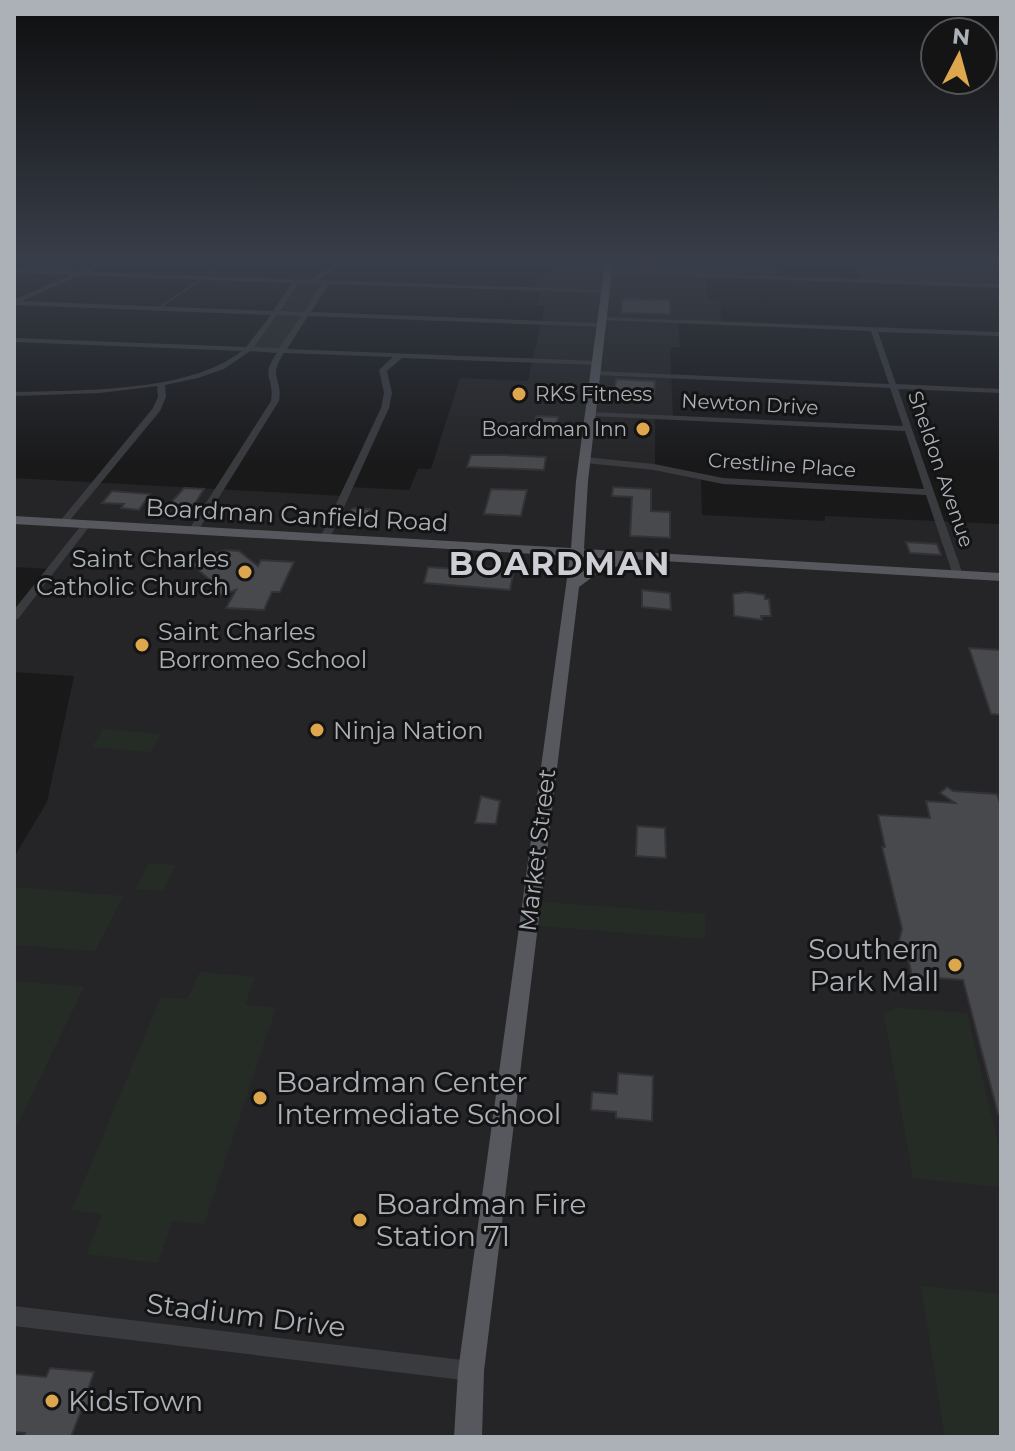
<svg xmlns="http://www.w3.org/2000/svg" width="1015" height="1451" font-family="Montserrat,sans-serif">
<style>
.built{fill:#252527}
.green{fill:#252c26}
.lines{fill:none;stroke-linecap:round;stroke-linejoin:round}
.stream{stroke:#343c42;stroke-width:2}
.building{fill:#48494c;stroke:#333336;stroke-width:2}
.minor{fill:#3a3b3f;fill-rule:evenodd}
.major{fill:#56585e;fill-rule:evenodd}
.poi-dot{fill:#dea74d;stroke:#141415;stroke-width:3}
.labels{text-anchor:middle;dominant-baseline:central;stroke-width:6;stroke-linejoin:round;paint-order:stroke}
.far-poi-label{font-size:20px;fill:#acb1b8;stroke:#141415;text-anchor:start}
.far-street-label{font-size:20px;fill:#acb1b8;stroke:#141415}
.street-label{font-size:24px;fill:#acb1b8;stroke:#141415}
.poi-label{font-size:24px;fill:#acb1b8;stroke:#141415;text-anchor:start}
.near-poi-label{font-size:28px;fill:#acb1b8;stroke:#141415;text-anchor:start}
.near-street-label{font-size:28px;fill:#acb1b8;stroke:#141415}
.district-label{font-size:32px;font-weight:bold;letter-spacing:2px;fill:#cdcfd5;stroke:#141415}
</style>
<rect width="100%" height="100%" fill="#19191a"/>
<g class="built">
<path d="M556,263h223l3,14 -76,-1 1,23 13,1 2,24 -44,-2 2,25 -10,1 3,70h-18v48l46,11 1,38 123,6v-5l176,8v913h-987v-580l33,-55 27,-126 -60,-4v-55l36,-48 -36,-2v-89l330,18 5,-9 60,3 9,-21h13l29,-91 68,3 17,-75 -8,-1 4,-15 -6,-1 4,-15h14z"/>
<path d="M855,263h146v22l-139,-5z"/>
</g>
<g class="green">
<path d="M297,281l30,1 -46,69 -34,-1z"/>
<path d="M103,729l58,5 -11,18 -58,-5z"/>
<path d="M149,863l26,2 -12,26 -27,-2z"/>
<path d="M14,887l109,9 -28,55 -81,-6z"/>
<path d="M530,901l175,13v25l-178,-14z"/>
<path d="M200,972l55,5 -10,28 31,3 -72,216 -32,-3 -14,42 -71,-9 15,-40 -30,-4 89,-213 26,2z"/>
<path d="M14,981l70,6 -70,144z"/>
<path d="M896,1008l71,5 34,143v31l-88,-9 -29,-164z"/>
<path d="M921,1286l80,8v143h-56z"/>
</g>
<g class="lines">
<g class="stream">
<path d="M208,275l19,-12"/>
<path d="M160,307l42,-28"/>
</g>
</g>
<g class="building">
<path d="M622,299l48,1v14l-48,-1z"/>
<path d="M616,379l39,2 -1,16 -40,-2z"/>
<path d="M536,416l22,1 -2,15 -49,-2 2,-8 25,1z"/>
<path d="M471,455h34l41,2 -2,13 -77,-3z"/>
<path d="M613,487l38,2v22l19,1v26l-40,-2 2,-39 -20,-1z"/>
<path d="M184,488l20,1 -13,21 -25,-2z"/>
<path d="M491,489l36,1 -6,26 -37,-2z"/>
<path d="M112,491l38,3 -11,16 -18,-2 3,-4 -22,-1z"/>
<path d="M354,508l16,1 -7,18 -20,-1 6,-15z"/>
<path d="M906,542l31,2 4,11 -31,-2z"/>
<path d="M226,550l13,1 19,15 3,-6 33,2 -14,30h-8l-8,18 -38,-2 10,-18 -16,5 -12,-12 2,-3 -19,-16 16,-5 -4,-3z"/>
<path d="M428,567l57,4 1,-4 28,2 -4,21 -86,-7z"/>
<path d="M642,590l28,3 1,17 -29,-3z"/>
<path d="M746,592l19,3v4h4l2,17h-10l1,4 -28,-4 -1,-22z"/>
<path d="M969,648l32,2v65l-10,-1z"/>
<path d="M947,787l6,4 44,3 4,12v307l-3,1 -35,-134 -51,-4 -5,-22 -8,-13 3,-12 -20,-82h3l-7,-32 52,3 -4,-17 29,2 -15,-10z"/>
<path d="M481,796l19,5 -4,23 -21,-1z"/>
<path d="M637,826l28,2 1,30 -30,-2z"/>
<path d="M618,1073l35,3 -1,45 -36,-3v-6l-25,-2 1,-18 25,2z"/>
<path d="M50,1368l44,4 -6,18 6,1 -8,21 -5,-1 -10,26h-48l2,-4 -11,-1v-58l32,3z"/>
</g>
<g class="lines">
<g class="minor">
<path d="M99,263h7l-17,9 220,8 29,-17h7l-27,17 287,10 2,1v2l-278,-9 -18,28 290,11 3,2 -3,2 -293,-11 -21,33 310,12 4,2 -4,2 -195,-7 -15,13 5,22 -3,15 -59,130 -5,3 -5,-3 61,-130 3,-15 -5,-23 14,-13 -109,-4c-17,25 -1,24 -5,48l-81,130 -5,3 -3,-1 -2,-2 83,-130c4,-25 -12,-23 6,-48l-27,-2 -26,18 -26,9 -33,7 1,12 -6,14 -94,114h-6v-4l93,-113 5,-11 -1,-11 -57,7 -86,3v-4c67,-2 174,1 228,-41l-228,-9v-4l232,9 25,-32 -257,-10v-5l57,-25 -57,-2v-4l65,2zM81,275l211,8 -19,28 -251,-10zM299,283l23,1 -18,28 -24,-1zM277,315l24,1 -22,32 -25,-1z"/>
<path d="M608,270l393,14v4l-395,-15v-2z"/>
<path d="M602,317l398,15v4h-3l-119,-4 18,52 105,5v4l-103,-4 65,186 -1,2h-8l-1,-2 -27,-80 -203,-11 -69,-14 -69,-7 -4,-3 4,-3 69,7 69,14 201,11 -19,-58 -314,-15 -4,-2 4,-2 312,14 -13,-38 -295,-13 -4,-2 4,-2 294,13 -18,-53 -271,-11v-2z"/>
<path d="M86,522l3,1v4l-71,92 -4,1v-10l69,-87z"/>
<path d="M14,1306l457,55 7,3 3,7 -3,7 -7,3 -457,-55z"/>
</g>
<path class="major" d="M605,263h8l-25,218 -4,68 417,24v8l-372,-22 -1,5 -26,6 -23,17 -95,784 -2,66h-28l4,-66 112,-815 -556,-32v-8l557,32 5,-67zM583,557l33,2 -24,5 -11,9z"/>
</g>
<linearGradient id="sky" x2="0" y2="1"><stop stop-color="#0e0e0e"/><stop offset="0.56" stop-color="#383e49"/><stop offset="1" stop-color="#383e49" stop-opacity="0"/></linearGradient>
<rect width="1015" height="466" fill="url(#sky)"/>
<g class="poi-dot">
<circle cx="519" cy="394" r="8"/>
<circle cx="643" cy="429" r="8"/>
<circle cx="245" cy="572" r="8"/>
<circle cx="142" cy="645" r="8"/>
<circle cx="317" cy="730" r="8"/>
<circle cx="955" cy="965" r="8"/>
<circle cx="260" cy="1098" r="8"/>
<circle cx="360" cy="1220" r="8"/>
<circle cx="52" cy="1401" r="8"/>
</g>
<g class="labels">
<g class="far-poi-label">
<text x="535" y="394">RKS Fitness</text>
<text x="627" y="429" text-anchor="end">Boardman Inn</text>
</g>
<g class="far-street-label">
<text transform="translate(750 404) rotate(3)">Newton Drive</text>
<text transform="translate(782 465) rotate(4)">Crestline Place</text>
<text transform="translate(941 469) rotate(71)">Sheldon Avenue</text>
</g>
<g class="street-label">
<text transform="translate(297 515) rotate(3)">Boardman Canfield Road</text>
<text transform="translate(537 850) rotate(-83)">Market Street</text>
</g>
<g class="poi-label">
<text x="229" y="558" text-anchor="end">Saint Charles<tspan x="229" dy="28">Catholic Church</tspan></text>
<text x="158" y="631">Saint Charles<tspan x="158" dy="28">Borromeo School</tspan></text>
<text x="333" y="730">Ninja Nation</text>
</g>
<g class="near-poi-label">
<text x="939" y="949" text-anchor="end">Southern<tspan x="939" dy="32">Park Mall</tspan></text>
<text x="276" y="1082">Boardman Center<tspan x="276" dy="32">Intermediate School</tspan></text>
<text x="376" y="1204">Boardman Fire<tspan x="376" dy="32">Station 71</tspan></text>
<text x="68" y="1401">KidsTown</text>
</g>
<g class="near-street-label">
<text transform="translate(246 1315) rotate(7)">Stadium Drive</text>
</g>
<g class="district-label">
<text x="560" y="563">BOARDMAN</text>
</g>
</g>
<rect width="1015" height="1451" fill="none" stroke="#acb1b8" stroke-width="32"/>
<g transform="translate(959 56) rotate(6)"><circle r="38" fill="#141415" stroke="#515356" stroke-width="2"/>
<path d="M0-6L14 30L0 20L-14 30Z" fill="#dea74d"/>
<text y="-12" font-size="22" font-weight="bold" text-anchor="middle" fill="#acb1b8">N</text>
</g>
</svg>
